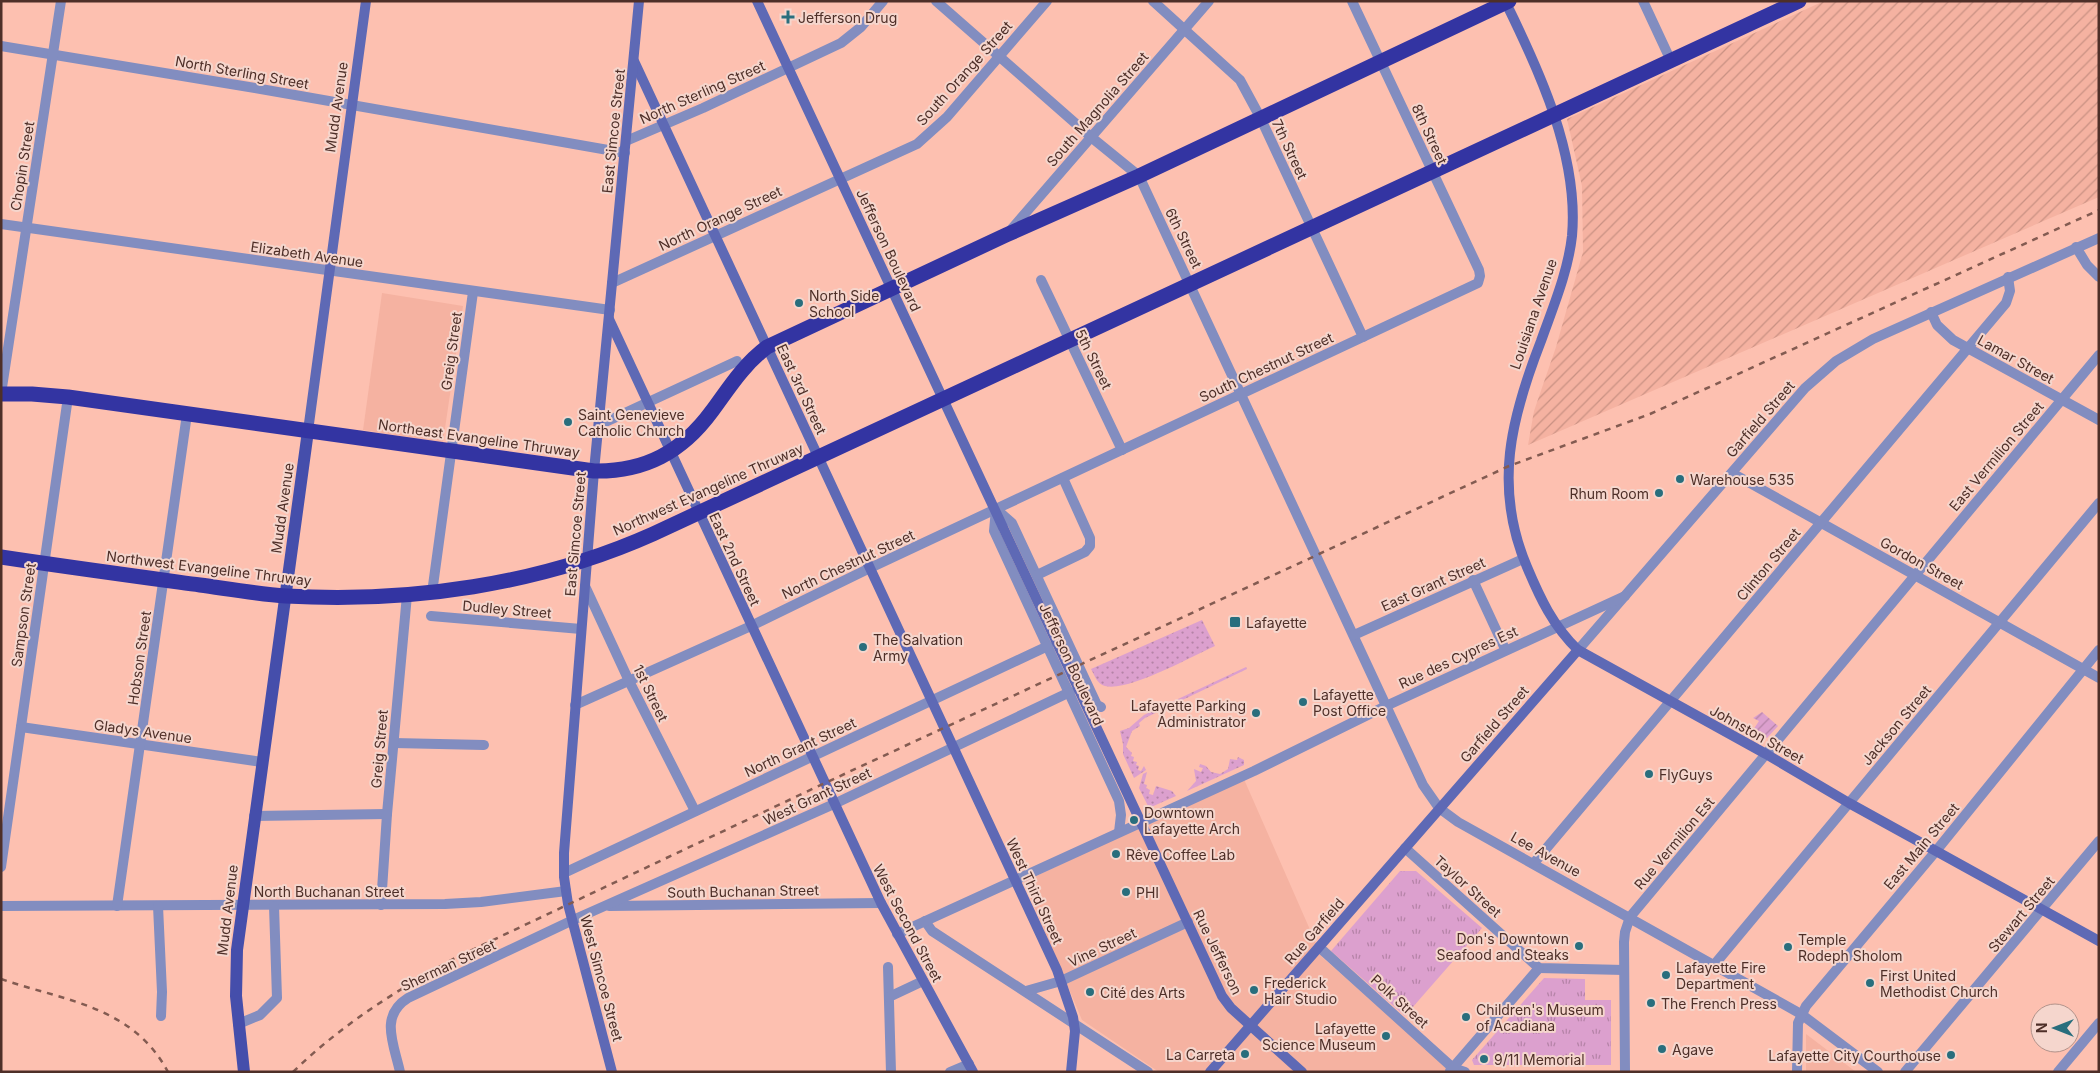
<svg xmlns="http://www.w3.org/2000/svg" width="2100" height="1073" font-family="Inter,sans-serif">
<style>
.built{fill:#f5b2a1}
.industrial{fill:url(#industrial-furrows)}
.grass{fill:url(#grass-dots)}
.park{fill:url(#park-tufts)}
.garden{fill:url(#garden-furrows)}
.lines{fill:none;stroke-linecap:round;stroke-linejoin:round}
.street{stroke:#828dc0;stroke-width:10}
.secondary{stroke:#5e69b5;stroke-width:10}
.primary{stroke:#454eab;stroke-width:12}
.highway{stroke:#3334a2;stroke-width:15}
.rail{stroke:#835b51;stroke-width:2.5;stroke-dasharray:6 6;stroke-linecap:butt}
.poi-dot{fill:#296e7d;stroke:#f5d6cd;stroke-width:2}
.labels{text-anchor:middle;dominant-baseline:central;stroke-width:4;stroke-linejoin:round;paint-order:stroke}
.poi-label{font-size:14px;fill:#4e2f28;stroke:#f5d6cd;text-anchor:start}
.street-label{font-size:14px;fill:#4e2f28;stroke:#f5d6cd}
</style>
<defs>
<pattern id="industrial-furrows" width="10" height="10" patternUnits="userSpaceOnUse" patternTransform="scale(1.25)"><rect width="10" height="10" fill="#f5b2a1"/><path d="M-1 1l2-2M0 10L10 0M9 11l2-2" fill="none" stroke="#c99183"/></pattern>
<pattern id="grass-dots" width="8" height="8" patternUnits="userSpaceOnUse" patternTransform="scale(1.25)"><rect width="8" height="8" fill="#dca0ce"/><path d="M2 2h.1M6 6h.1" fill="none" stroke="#b583a7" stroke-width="1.8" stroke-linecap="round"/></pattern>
<pattern id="park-tufts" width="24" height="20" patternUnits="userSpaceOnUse" patternTransform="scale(1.25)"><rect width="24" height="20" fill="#dca0ce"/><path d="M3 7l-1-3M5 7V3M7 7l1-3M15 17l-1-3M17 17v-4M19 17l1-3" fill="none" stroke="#b583a7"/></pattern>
<pattern id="garden-furrows" width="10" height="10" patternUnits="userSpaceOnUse" patternTransform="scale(1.25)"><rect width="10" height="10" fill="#dca0ce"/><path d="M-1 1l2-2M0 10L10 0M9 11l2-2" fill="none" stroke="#b583a7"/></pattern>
</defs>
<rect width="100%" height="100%" fill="#fdc0b0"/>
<g class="built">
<path d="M382,293l81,13 -20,136 -80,-12z"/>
<path d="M1243,777l79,180 130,115h-293l-77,-52 -58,-138z"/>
<path d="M1806,1034l50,38h-50z"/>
</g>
<path class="industrial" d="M1824,1h275v196l-571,248 6,-34 22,-64 27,-95 -1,-66 -15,-67z"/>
<g class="grass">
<path d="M1202,620l13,26c-23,10 -86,46 -110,40 -8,-2 -10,-10 -14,-17z"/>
<path d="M1246,667l1,2 -102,49 -6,5 1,3 -8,5 -6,16 6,6 -1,3 3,1 -1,4 4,1 -1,3 3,1 -1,4 3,1 3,-5 2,4 -12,8 -11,-24v-10l-3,-13 9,-3 15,-13z"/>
<path d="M1238,757l6,3v5l-57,26 9,-10 -2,-12 7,3 2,-4 -4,-1 1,-3 6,2 5,6 9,2 8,-5 2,-10 7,1z"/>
<path d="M1147,772l-3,12 3,1 -1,3 4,2 -1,4 4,1 3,-9 16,5 4,5 -27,12 -10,-20 4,-14z"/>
</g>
<g class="park">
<path d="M1400,871h16l66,57 -77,88 -74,-65z"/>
<path d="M1544,978l41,1v21h26v65h-137l-2,-5z"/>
</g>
<path class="garden" d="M1762,712l16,14 -11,12 -14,-8 6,-9 -6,-3z"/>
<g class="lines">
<g class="street">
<path d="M936,1l155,136 48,39 284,609 16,23 19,14 343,192 77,58"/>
<path d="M1153,1l87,79 20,37 103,220"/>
<path d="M1643,1l28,60"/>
<path d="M1,46l254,42 370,65"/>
<path d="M626,141l77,-33 138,-65 20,-16 22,-26"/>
<path d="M1,224l609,86"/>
<path d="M1009,232l200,-231"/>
<path d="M2076,247l11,18 12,12"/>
<path d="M1041,280l81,170"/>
<path d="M612,283l305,-139 30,-27 100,-116"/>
<path d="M1931,312l6,13 16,15 146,80"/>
<path d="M1,394l60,-393"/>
<path d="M599,425l138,-64"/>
<path d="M1732,473l367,205"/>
<path d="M996,509l-2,22 125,270 2,14 -2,17"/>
<path d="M996,509l16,14 85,182 4,2"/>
<path d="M1037,575l48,-23 5,-6v-8l-27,-60"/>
<path d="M1473,580l32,69"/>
<path d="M585,586l44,95 66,130"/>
<path d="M432,593l41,-301"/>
<path d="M431,616l150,13"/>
<path d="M1354,635l169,-76"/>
<path d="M1578,650l227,-262 31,-27 37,-22 226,-101"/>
<path d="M575,705l176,-79 119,-58 608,-285 2,-7 -1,-6 -127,-269"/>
<path d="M21,727l241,35"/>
<path d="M394,743l90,2"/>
<path d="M254,816l133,-2"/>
<path d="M1405,848l134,120 85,2"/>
<path d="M1534,863l472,-560 4,-12 -2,-14"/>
<path d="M1,867l67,-470"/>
<path d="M564,873l484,-227"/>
<path d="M381,905l6,-91 20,-219"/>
<path d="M1,906l444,-2 36,-2 85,-11"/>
<path d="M117,906l70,-492"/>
<path d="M158,906l4,86 -1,24"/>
<path d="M609,906l272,-3"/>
<path d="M925,921l7,10 216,141"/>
<path d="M897,934l357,-163 132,-65 239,-110"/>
<path d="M1319,947l134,121 12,4"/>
<path d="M1714,965l385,-462"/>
<path d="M888,967l3,105"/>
<path d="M1026,991l35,-10 127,-59"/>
<path d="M889,997l34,-16"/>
<path d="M238,1024l22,-9 17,-17 -3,-92"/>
<path d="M1450,1071l89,-103"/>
<path d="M400,1072c-6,-28 -21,-56 8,-74l165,-78 261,-116 236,-112"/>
<path d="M950,1072l19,-8"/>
<path d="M1625,1072l-1,-130 1,-10 5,-15 469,-562"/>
<path d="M1797,1072l1,-49 8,-17 130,-155 163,-201"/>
<path d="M1905,1072l194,-231"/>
<path d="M2058,1072l41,-49"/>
</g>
<g class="secondary">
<path d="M757,1l465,995 9,12 71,64"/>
<path d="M1506,3c34,69 73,154 66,233 -4,36 -19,71 -31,105 -30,77 -48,146 -14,226 13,31 26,59 51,83l188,104 83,49 250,138"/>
<path d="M634,61l423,909 16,47 2,14 -4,41"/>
<path d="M609,319l272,584 92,169"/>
<path d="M308,431l58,-430"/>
<path d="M612,1072l-44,-168 -4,-27v-24l30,-382 45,-470"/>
<path d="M1210,1072l368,-422"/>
</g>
<path class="primary" d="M244,1072l-8,-76 1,-46 71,-519"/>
<g class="highway">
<path d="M1,394h31l36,3 526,74c51,1 88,-19 118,-60 17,-23 31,-46 55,-64l239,-112 133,-59 370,-175"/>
<path d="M1,557c66,10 133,19 199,28 29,4 58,9 86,11 124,7 253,-11 367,-62l1146,-533"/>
</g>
<g class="rail">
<path d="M1,979c64,22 132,27 167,93"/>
<path d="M293,1072c48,-47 104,-82 162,-114l370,-175 684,-317 141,-52 449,-204"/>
</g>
</g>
<g class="poi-dot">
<path d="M785.5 9.5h5v5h5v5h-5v5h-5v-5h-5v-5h5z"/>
<circle cx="799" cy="303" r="5"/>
<circle cx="568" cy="422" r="5"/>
<circle cx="1680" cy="479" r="5"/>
<circle cx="1659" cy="493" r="5"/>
<rect x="1229" y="616" width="12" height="12" rx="2.5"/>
<circle cx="863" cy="647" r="5"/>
<circle cx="1303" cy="702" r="5"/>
<circle cx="1256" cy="713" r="5"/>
<circle cx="1649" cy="774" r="5"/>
<circle cx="1134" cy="820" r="5"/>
<circle cx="1116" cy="854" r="5"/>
<circle cx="1126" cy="892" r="5"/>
<circle cx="1579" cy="946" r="5"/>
<circle cx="1788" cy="947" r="5"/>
<circle cx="1666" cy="975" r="5"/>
<circle cx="1870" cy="983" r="5"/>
<circle cx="1254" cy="990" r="5"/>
<circle cx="1090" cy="992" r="5"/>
<circle cx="1651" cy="1003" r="5"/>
<circle cx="1466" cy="1017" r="5"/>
<circle cx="1386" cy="1036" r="5"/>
<circle cx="1662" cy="1049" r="5"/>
<circle cx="1245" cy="1054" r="5"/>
<circle cx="1951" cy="1055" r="5"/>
<circle cx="1484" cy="1059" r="5"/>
</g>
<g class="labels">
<g class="poi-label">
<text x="798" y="17">Jefferson Drug</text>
<text x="809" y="295">North Side<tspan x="809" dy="16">School</tspan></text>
<text x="578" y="414">Saint Genevieve<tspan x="578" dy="16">Catholic Church</tspan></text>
<text x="1690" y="479">Warehouse 535</text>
<text x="1649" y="493" text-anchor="end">Rhum Room</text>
<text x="1246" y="622">Lafayette</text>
<text x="873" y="639">The Salvation<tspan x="873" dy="16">Army</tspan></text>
<text x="1313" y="694">Lafayette<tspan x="1313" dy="16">Post Office</tspan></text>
<text x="1246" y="705" text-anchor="end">Lafayette Parking<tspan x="1246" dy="16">Administrator</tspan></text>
<text x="1659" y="774">FlyGuys</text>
<text x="1144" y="812">Downtown<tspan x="1144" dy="16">Lafayette Arch</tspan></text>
<text x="1126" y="854">Rêve Coffee Lab</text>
<text x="1136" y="892">PHI</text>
<text x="1569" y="938" text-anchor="end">Don's Downtown<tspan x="1569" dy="16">Seafood and Steaks</tspan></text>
<text x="1798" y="939">Temple<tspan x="1798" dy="16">Rodeph Sholom</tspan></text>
<text x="1676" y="967">Lafayette Fire<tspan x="1676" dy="16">Department</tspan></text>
<text x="1880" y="975">First United<tspan x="1880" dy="16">Methodist Church</tspan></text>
<text x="1264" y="982">Frederick<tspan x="1264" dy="16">Hair Studio</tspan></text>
<text x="1100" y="992">Cité des Arts</text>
<text x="1661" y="1003">The French Press</text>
<text x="1476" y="1009">Children's Museum<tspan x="1476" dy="16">of Acadiana</tspan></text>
<text x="1376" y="1028" text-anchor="end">Lafayette<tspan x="1376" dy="16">Science Museum</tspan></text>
<text x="1672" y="1049">Agave</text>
<text x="1235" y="1054" text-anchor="end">La Carreta</text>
<text x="1941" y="1055" text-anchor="end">Lafayette City Courthouse</text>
<text x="1494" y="1059">9/11 Memorial</text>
</g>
<g class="street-label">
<text transform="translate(242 72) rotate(10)">North Sterling Street</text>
<text transform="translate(964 73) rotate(-48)">South Orange Street</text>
<text transform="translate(702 92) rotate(-24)">North Sterling Street</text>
<text transform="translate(336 107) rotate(-82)">Mudd Avenue</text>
<text transform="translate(1097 109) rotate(-49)">South Magnolia Street</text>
<text transform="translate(613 131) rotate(-84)">East Simcoe Street</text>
<text transform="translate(1430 134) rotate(65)">8th Street</text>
<text transform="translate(1290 149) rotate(65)">7th Street</text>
<text transform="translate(22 166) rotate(-81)">Chopin Street</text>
<text transform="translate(720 218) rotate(-25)">North Orange Street</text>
<text transform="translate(1184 238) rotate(64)">6th Street</text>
<text transform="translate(889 250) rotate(65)">Jefferson Boulevard</text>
<text transform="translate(307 254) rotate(8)">Elizabeth Avenue</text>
<text transform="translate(1533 314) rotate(-71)">Louisiana Avenue</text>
<text transform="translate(451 351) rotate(-82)">Greig Street</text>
<text transform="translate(1094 359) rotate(64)">5th Street</text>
<text transform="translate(2016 359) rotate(29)">Lamar Street</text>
<text transform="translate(1266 367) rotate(-25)">South Chestnut Street</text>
<text transform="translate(802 389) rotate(65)">East 3rd Street</text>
<text transform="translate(1760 419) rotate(-49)">Garfield Street</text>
<text transform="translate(479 438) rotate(8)">Northeast Evangeline Thruway</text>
<text transform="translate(1996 456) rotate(-50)">East Vermilion Street</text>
<text transform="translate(708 489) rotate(-24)">Northwest Evangeline Thruway</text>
<text transform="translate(282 508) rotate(-82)">Mudd Avenue</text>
<text transform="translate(575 534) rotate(-85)">East Simcoe Street</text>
<text transform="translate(735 559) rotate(65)">East 2nd Street</text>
<text transform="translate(1922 563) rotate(29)">Gordon Street</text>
<text transform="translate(848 564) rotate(-25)">North Chestnut Street</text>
<text transform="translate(1768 564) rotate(-50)">Clinton Street</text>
<text transform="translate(209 568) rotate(7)">Northwest Evangeline Thruway</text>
<text transform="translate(1433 584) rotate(-24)">East Grant Street</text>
<text transform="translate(507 609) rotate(5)">Dudley Street</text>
<text transform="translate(23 615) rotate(-82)">Sampson Street</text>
<text transform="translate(1458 657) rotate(-25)">Rue des Cypres Est</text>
<text transform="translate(139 658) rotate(-82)">Hobson Street</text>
<text transform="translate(1072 664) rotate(65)">Jefferson Boulevard</text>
<text transform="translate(651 693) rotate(64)">1st Street</text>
<text transform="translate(1494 724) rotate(-49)">Garfield Street</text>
<text transform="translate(1896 725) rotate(-50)">Jackson Street</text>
<text transform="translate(143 731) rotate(8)">Gladys Avenue</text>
<text transform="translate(1757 734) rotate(29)">Johnston Street</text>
<text transform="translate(800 747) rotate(-25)">North Grant Street</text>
<text transform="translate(379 749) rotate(-85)">Greig Street</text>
<text transform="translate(817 796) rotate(-25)">West Grant Street</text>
<text transform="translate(1674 843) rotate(-50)">Rue Vermilion Est</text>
<text transform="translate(1921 846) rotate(-50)">East Main Street</text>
<text transform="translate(1546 854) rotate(29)">Lee Avenue</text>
<text transform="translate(1468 886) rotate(42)">Taylor Street</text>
<text x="329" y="891">North Buchanan Street</text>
<text transform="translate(743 891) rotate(-1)">South Buchanan Street</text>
<text transform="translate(1035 891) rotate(65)">West Third Street</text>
<text transform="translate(227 910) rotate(-83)">Mudd Avenue</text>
<text transform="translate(2021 914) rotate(-50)">Stewart Street</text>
<text transform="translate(908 923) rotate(62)">West Second Street</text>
<text transform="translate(1314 931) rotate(-49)">Rue Garfield</text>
<text transform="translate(1102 947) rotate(-25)">Vine Street</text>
<text transform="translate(1218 952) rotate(64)">Rue Jefferson</text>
<text transform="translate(448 965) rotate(-25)">Sherman Street</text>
<text transform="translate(602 978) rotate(75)">West Simcoe Street</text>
<text transform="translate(1400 1001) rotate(42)">Polk Street</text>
</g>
</g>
<rect width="2100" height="1073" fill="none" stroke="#4e2f28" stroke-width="5"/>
<g transform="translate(2055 1028) rotate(270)"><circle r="24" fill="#f5d6cd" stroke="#b2938b"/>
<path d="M0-4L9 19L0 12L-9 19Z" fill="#296e7d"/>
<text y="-8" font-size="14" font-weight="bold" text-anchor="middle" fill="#4e2f28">N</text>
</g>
</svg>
